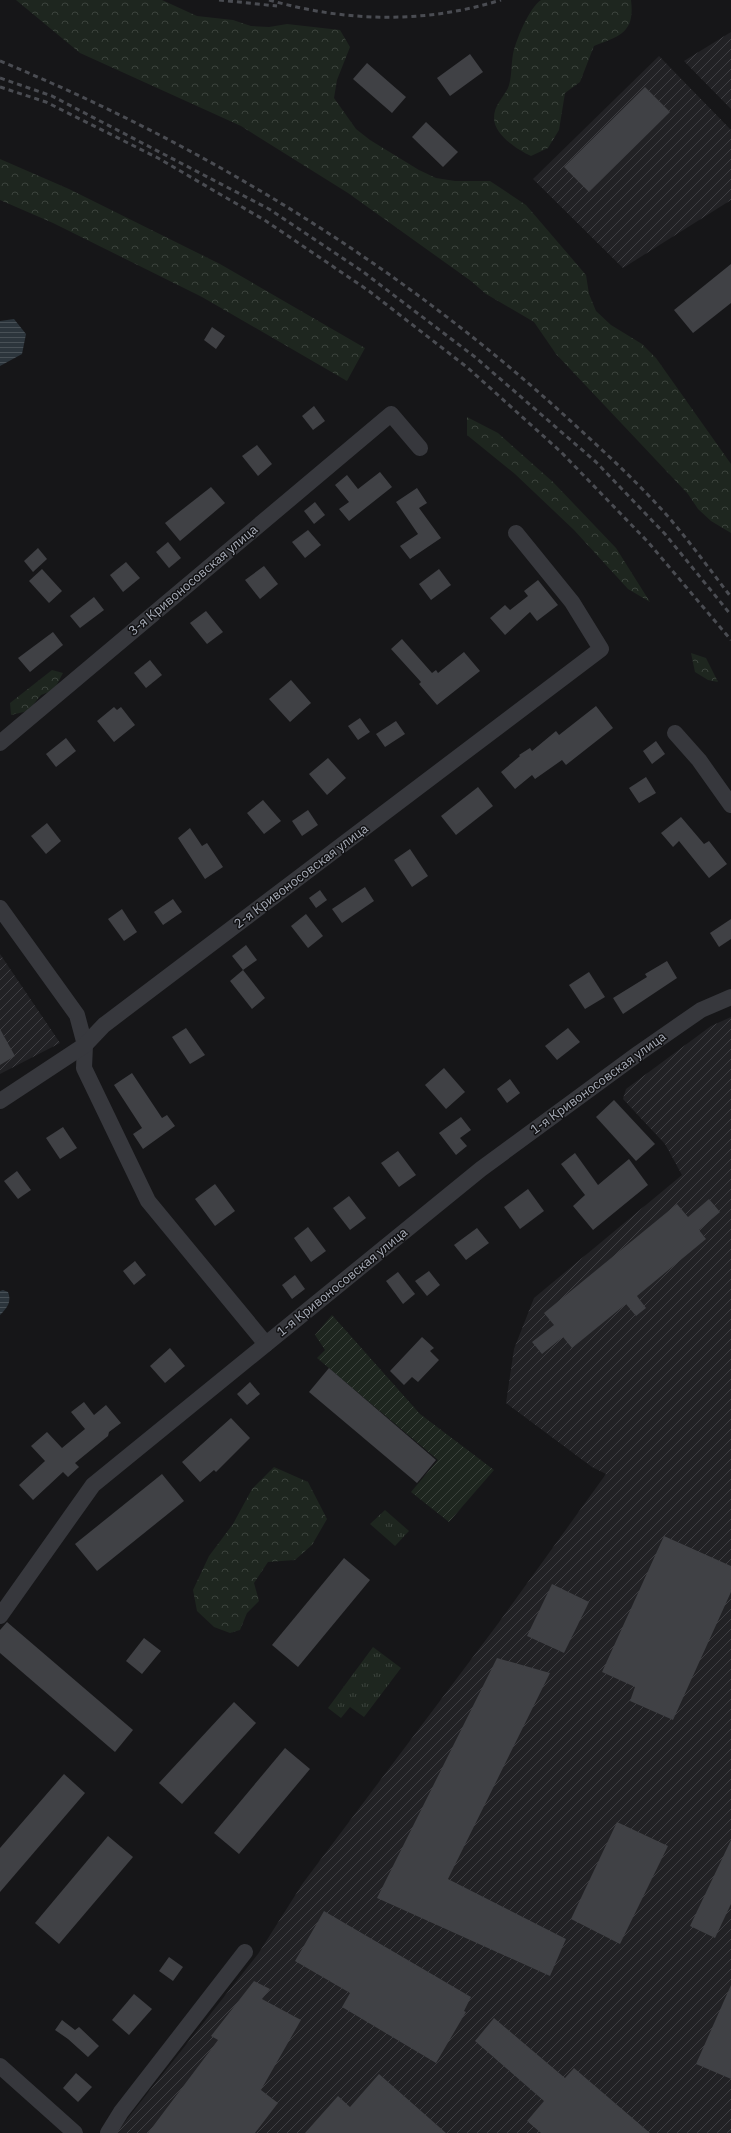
<svg xmlns="http://www.w3.org/2000/svg" width="731" height="2133" font-family="'IBM Plex Sans',sans-serif">
<style>
.industrial{fill:url(#industrial-furrows)}
.grass{fill:url(#grass-tufts)}
.forest{fill:url(#forest-crowns)}
.garden{fill:url(#garden-furrows)}
.water{fill:url(#water-rules)}
.building{fill:#404145}
.lines{fill:none;stroke-linecap:round;stroke-linejoin:round}
.minor{stroke:#37383d;stroke-width:16}
.rail{stroke:#4a4c52;stroke-width:3;stroke-dasharray:5 4;stroke-linecap:butt}
.labels{text-anchor:middle;dominant-baseline:central;stroke-width:3;stroke-linejoin:round;paint-order:stroke}
.street-label{font-size:13px;fill:#a8adb8;stroke:#111113}
</style>
<defs>
<pattern id="industrial-furrows" width="10" height="10" patternUnits="userSpaceOnUse"><rect width="10" height="10" fill="#222225"/><path d="M-1 1l2-2M0 10L10 0M9 11l2-2" fill="none" stroke="#3f3f43"/></pattern>
<pattern id="grass-tufts" width="24" height="20" patternUnits="userSpaceOnUse"><rect width="24" height="20" fill="#1e261f"/><path d="M3 7l-1-3M5 7V3M7 7l1-3M15 17l-1-3M17 17v-4M19 17l1-3" fill="none" stroke="#3c433d"/></pattern>
<pattern id="forest-crowns" width="20" height="18" patternUnits="userSpaceOnUse"><rect width="20" height="18" fill="#1e261f"/><path d="M2 6a3 3 0 1 1 6 0M12 15a3 3 0 1 1 6 0" fill="none" stroke="#3c433d"/></pattern>
<pattern id="garden-furrows" width="10" height="10" patternUnits="userSpaceOnUse"><rect width="10" height="10" fill="#1e261f"/><path d="M-1 1l2-2M0 10L10 0M9 11l2-2" fill="none" stroke="#3c433d"/></pattern>
<pattern id="water-rules" width="6" height="5" patternUnits="userSpaceOnUse"><rect width="6" height="5" fill="#2c353c"/><path d="M0 2.5h6" fill="none" stroke="#485056"/></pattern>
</defs>
<rect width="100%" height="100%" fill="#161618"/>
<g class="industrial">
<path d="M731,32v77l-47,-48z"/>
<path d="M659,56l72,74v70l-108,68 -90,-89z"/>
<path d="M0,954l60,89 -60,31z"/>
<path d="M731,1017v1116h-615l142,-179 45,-71 194,-258 109,-151 -14,-7 -86,-64 8,-54 20,-51 148,-123 -17,-31 -42,-45 3,-10 85,-63z"/>
</g>
<g class="grass">
<path d="M385,1510l24,21 -14,15 -25,-22z"/>
<path d="M373,1647l28,21 -37,49 -14,-10 -9,11 -13,-10z"/>
</g>
<g class="forest">
<path d="M16,0h146l35,16 36,4 18,6 18,1 18,-3 53,6 10,17 -13,33 -3,18 22,31 14,11 49,30 17,8 19,3h35l36,24 60,70 3,19 7,17 15,14 31,19 14,14 75,106v69l-20,-12 -13,-12 -10,-15 -132,-140 -22,-32 -48,-28 -15,-13 -123,-88 -107,-67 -161,-73z"/>
<path d="M541,0h90c4,32 -10,36 -37,46l-14,36 -15,11 -6,37 -11,18 -17,8c-13,-6 -37,-21 -37,-38 0,-13 9,-20 14,-30 4,-10 3,-24 5,-34 3,-14 16,-46 28,-54z"/>
<path d="M0,159l69,30 151,75 145,84 -18,33 -145,-84 -149,-74 -53,-23z"/>
<path d="M467,417l31,16 55,49 63,66 34,54 -22,-13 -54,-59 -59,-56 -48,-39z"/>
<path d="M691,653l15,5 12,24 -10,-2 -13,-8z"/>
<path d="M52,670l11,3 -9,17 -13,5 -13,16 -17,4 -1,-12z"/>
<path d="M274,1467l34,15 19,37 -15,26 -17,15 -27,2 -14,21 5,18 -12,12 -7,17 -10,3 -16,-6 -17,-16 -4,-21 16,-34 24,-32 19,-35z"/>
</g>
<path class="garden" d="M332,1315l88,99 74,56 -45,52 -38,-30 27,-32 -121,-102 8,-8 -10,-15z"/>
<g class="water">
<path d="M14,319l12,15 -4,20 -22,12v-45z"/>
<path d="M3,1290l5,2c4,10 -1,16 -8,23v-24z"/>
</g>
<g class="building">
<path d="M470,54l13,18 -33,24 -13,-18z"/>
<path d="M367,63l39,34 -14,16 -39,-34z"/>
<path d="M645,87l25,25 -81,80 -25,-25z"/>
<path d="M426,122l32,30 -15,15 -31,-30z"/>
<path d="M731,264v39l-38,30 -19,-23z"/>
<path d="M212,327l13,9 -9,13 -12,-9z"/>
<path d="M314,406l11,15 -12,9 -11,-14z"/>
<path d="M257,445l15,19 -14,12 -16,-20z"/>
<path d="M380,472l12,15 -43,34 -10,-12 10,-7 -14,-17 12,-10 11,14z"/>
<path d="M211,487l14,16 -45,38 -15,-18z"/>
<path d="M417,488l10,15 -8,5 22,30 -31,21 -10,-13 18,-12 -22,-32z"/>
<path d="M315,502l10,13 -11,9 -10,-13z"/>
<path d="M308,530l13,15 -16,13 -13,-16z"/>
<path d="M168,542l13,16 -12,10 -13,-16z"/>
<path d="M38,548l9,11 -14,13 -9,-11z"/>
<path d="M126,562l14,16 -17,14 -13,-17z"/>
<path d="M264,566l14,18 -18,15 -15,-19z"/>
<path d="M42,569l20,22 -13,12 -20,-22z"/>
<path d="M439,569l12,16 -20,15 -12,-16z"/>
<path d="M538,580l20,25 -21,16 -7,-9 -25,23 -15,-17 15,-13 5,5 18,-14 -4,-5z"/>
<path d="M94,597l10,13 -24,18 -10,-12z"/>
<path d="M206,611l17,21 -16,12 -17,-21z"/>
<path d="M53,632l10,13 -33,27 -12,-14z"/>
<path d="M402,639l30,34 4,-3 2,3 26,-21 16,19 -43,34 -18,-21 2,-2 -30,-33z"/>
<path d="M150,660l12,15 -16,13 -12,-15z"/>
<path d="M291,680l20,23 -21,19 -21,-23z"/>
<path d="M596,706l17,22 -47,37 -4,-5 -27,19 -3,-4 -17,14 -14,-17 19,-16 -1,-1 11,-7 2,3 24,-20 3,4z"/>
<path d="M114,707l3,3 4,-3 14,18 -21,17 -17,-21z"/>
<path d="M360,718l10,14 -12,8 -10,-14z"/>
<path d="M396,721l9,13 -20,13 -9,-13z"/>
<path d="M66,738l10,13 -20,16 -10,-13z"/>
<path d="M656,741l9,13 -13,10 -9,-13z"/>
<path d="M328,758l18,20 -19,17 -18,-21z"/>
<path d="M646,777l10,16 -17,10 -10,-15z"/>
<path d="M478,787l15,19 -37,29 -15,-19z"/>
<path d="M263,800l18,21 -17,13 -17,-21z"/>
<path d="M308,810l10,15 -16,11 -10,-15z"/>
<path d="M681,817l23,27 5,-3 18,23 -18,14 -30,-37 -6,6 -12,-14z"/>
<path d="M47,823l14,18 -15,13 -15,-18z"/>
<path d="M190,828l12,18 5,-3 16,24 -18,12 -27,-41z"/>
<path d="M410,849l18,27 -16,11 -18,-27z"/>
<path d="M365,887l9,14 -32,22 -10,-14z"/>
<path d="M320,890l7,10 -11,8 -7,-10z"/>
<path d="M173,899l9,13 -19,13 -9,-13z"/>
<path d="M122,909l15,23 -13,9 -16,-22z"/>
<path d="M306,914l17,22 -15,12 -17,-22z"/>
<path d="M731,919v20l-12,8 -9,-14z"/>
<path d="M246,945l11,15 -14,10 -11,-14z"/>
<path d="M667,961l10,17 -54,36 -10,-16 34,-21 -2,-3z"/>
<path d="M243,970l22,28 -13,11 -22,-28z"/>
<path d="M589,972l16,25 -20,12 -16,-24z"/>
<path d="M186,1028l19,27 -15,9 -18,-27z"/>
<path d="M568,1028l12,14 -23,18 -12,-14z"/>
<path d="M0,1029l15,27 -15,9z"/>
<path d="M444,1068l21,24 -19,17 -21,-24z"/>
<path d="M132,1073l30,45 5,-3 8,11 -32,23 -10,-15 9,-6 -28,-43z"/>
<path d="M510,1079l10,14 -13,10 -10,-14z"/>
<path d="M614,1100l41,44 -19,17 -40,-44z"/>
<path d="M461,1117l10,13 -11,8 7,8 -11,9 -17,-22z"/>
<path d="M63,1127l14,21 -17,11 -14,-21z"/>
<path d="M398,1151l18,24 -17,12 -18,-24z"/>
<path d="M575,1153l23,32 31,-26 19,26 -55,45 -20,-24 12,-11 -24,-31z"/>
<path d="M17,1171l14,19 -13,9 -14,-18z"/>
<path d="M215,1184l20,27 -20,15 -20,-27z"/>
<path d="M528,1189l16,22 -24,18 -16,-22z"/>
<path d="M349,1196l17,22 -16,12 -17,-22z"/>
<path d="M709,1199l11,13 -21,18 7,9 -69,57 9,12 -10,8 -10,-12 -54,44 -9,-11 -21,17 -10,-12 22,-17 -10,-12 133,-109 11,13z"/>
<path d="M308,1227l18,24 -15,11 -17,-24z"/>
<path d="M477,1228l12,15 -23,17 -12,-15z"/>
<path d="M135,1261l11,14 -12,10 -11,-14z"/>
<path d="M429,1271l11,14 -13,11 -12,-15z"/>
<path d="M398,1272l17,22 -12,10 -17,-23z"/>
<path d="M295,1275l10,14 -13,10 -10,-14z"/>
<path d="M422,1337l12,11 -4,3 9,9 -21,22 -6,-5 -8,8 -14,-14z"/>
<path d="M170,1348l15,18 -20,17 -15,-17z"/>
<path d="M329,1368l107,92 -19,23 -108,-91z"/>
<path d="M250,1382l10,12 -13,11 -10,-11z"/>
<path d="M84,1402l10,13 12,-10 15,18 -12,9 -1,4 -33,27 4,4 -11,10 -5,-5 -30,28 -14,-15 26,-24 -14,-15 16,-14 15,16 23,-19 -14,-17z"/>
<path d="M231,1418l19,20 -34,34 -2,-2 -14,12 -18,-20z"/>
<path d="M162,1474l22,27 -87,70 -22,-27z"/>
<path d="M664,1536l67,30v26l-58,128 -43,-19 5,-14 -33,-15z"/>
<path d="M344,1558l26,22 -72,87 -26,-22z"/>
<path d="M552,1584l37,18 -25,51 -37,-17z"/>
<path d="M7,1622l126,108 -18,22 -115,-99v-23z"/>
<path d="M144,1638l17,13 -19,23 -16,-13z"/>
<path d="M497,1658l53,15 -102,206 118,60 -16,37 -173,-78z"/>
<path d="M234,1702l22,21 -74,81 -23,-21z"/>
<path d="M285,1748l25,21 -71,85 -25,-21z"/>
<path d="M64,1774l21,19 -85,99v-44z"/>
<path d="M617,1822l51,24 -48,98 -49,-25z"/>
<path d="M108,1836l25,21 -74,87 -24,-21z"/>
<path d="M731,1840v64l-16,34 -25,-12z"/>
<path d="M324,1911l147,86 -7,14 2,1 -30,51 -94,-56 8,-14 -55,-32z"/>
<path d="M169,1957l14,10 -10,14 -14,-10z"/>
<path d="M254,1981l16,8 -8,10 39,21 -40,70 17,13 -23,30h-107l70,-93 -7,-4z"/>
<path d="M731,1985v94l-35,-15z"/>
<path d="M134,1994l18,15 -23,26 -17,-15z"/>
<path d="M494,2018l71,60 9,-10 76,65h-109l-14,-12 17,-20 -69,-60z"/>
<path d="M62,2020l13,10 4,-3 20,19 -11,11 -20,-18 -13,-9z"/>
<path d="M76,2073l16,14 -14,15 -15,-14z"/>
<path d="M379,2074l67,59h-141l33,-37 12,11z"/>
</g>
<g class="lines">
<g class="minor">
<path d="M675,733l24,27 32,45"/>
<path d="M0,743l391,-329 29,34"/>
<path d="M0,908l77,107 8,30 -1,23 64,133 118,143"/>
<path d="M0,1101l85,-56 19,-20 497,-376 -29,-47 -56,-69"/>
<path d="M0,1616l93,-131 388,-316 158,-116 62,-43 30,-13"/>
<path d="M0,2066l75,67"/>
<path d="M108,2133l13,-21 124,-160"/>
</g>
<g class="rail">
<path d="M219,0l58,6"/>
<path d="M269,0c77,22 155,24 232,0"/>
<path d="M0,61c206,85 398,203 563,353 37,34 75,68 108,106 21,25 40,51 60,77"/>
<path d="M0,78l52,18 217,113 93,62 113,86 121,105 69,72 66,81"/>
<path d="M0,87l46,15 112,56 108,63 103,70 99,77 93,84 87,90 83,98"/>
</g>
</g>
<g class="labels">
<g class="street-label">
<text transform="translate(193 580) rotate(-40)">3-я Кривоносовская улица</text>
<text transform="translate(301 876) rotate(-37)">2-я Кривоносовская улица</text>
<text transform="translate(598 1083) rotate(-36)">1-я Кривоносовская улица</text>
<text transform="translate(342 1282) rotate(-39)">1-я Кривоносовская улица</text>
</g>
</g>
</svg>
